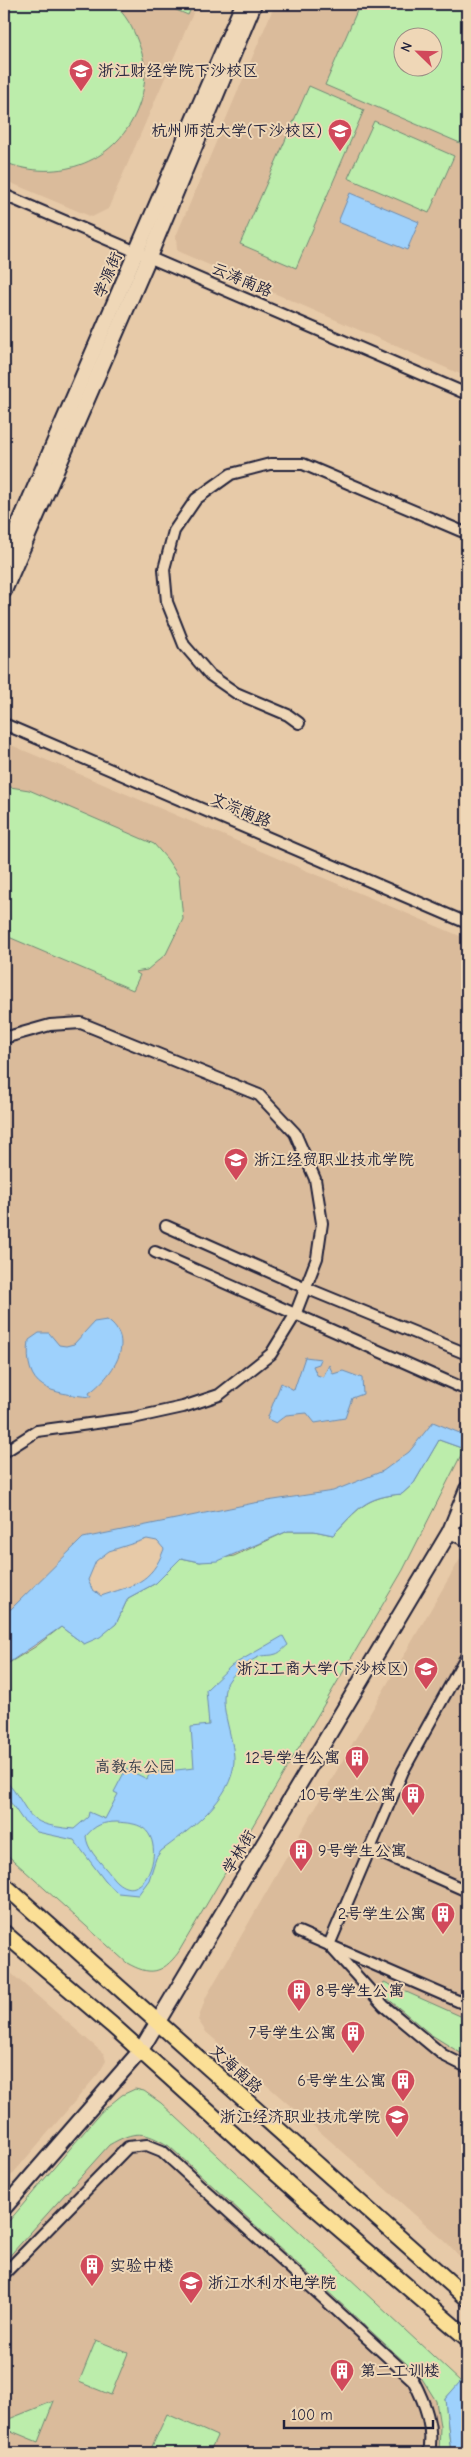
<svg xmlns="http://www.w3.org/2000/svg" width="471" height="2457" font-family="'Comic Neue','LXGW WenKai TC',sans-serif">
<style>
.built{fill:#dabb9b;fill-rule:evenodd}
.green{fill:#bcedab;stroke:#6f8873;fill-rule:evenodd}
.water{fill:#9ed1fc;stroke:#6c8baf;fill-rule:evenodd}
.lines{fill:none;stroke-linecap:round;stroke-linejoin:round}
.minor-casing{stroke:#22223b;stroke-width:14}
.secondary-casing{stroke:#22223b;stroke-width:18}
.primary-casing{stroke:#22223b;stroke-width:19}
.minor{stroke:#efd7b7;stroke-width:10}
.secondary{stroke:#efd7b7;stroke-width:14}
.primary{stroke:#fbdf96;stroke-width:15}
.labels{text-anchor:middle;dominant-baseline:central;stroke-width:4;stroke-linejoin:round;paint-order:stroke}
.poi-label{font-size:16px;fill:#22223b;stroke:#efd7b7;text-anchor:end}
.street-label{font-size:16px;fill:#22223b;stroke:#efd7b7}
.park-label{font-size:16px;fill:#39404c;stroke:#efd7b7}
</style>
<rect width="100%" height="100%" fill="#e7caa8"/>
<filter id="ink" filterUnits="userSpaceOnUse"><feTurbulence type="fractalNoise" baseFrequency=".02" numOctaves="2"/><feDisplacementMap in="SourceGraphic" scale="10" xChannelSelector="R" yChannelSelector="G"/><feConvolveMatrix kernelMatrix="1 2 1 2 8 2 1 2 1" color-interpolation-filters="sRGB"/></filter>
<g filter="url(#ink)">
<g class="built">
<path d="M4,4h193l-89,205 -16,8 -88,-37z"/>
<path d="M275,4h192v373l-290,-126 -1,-15zM404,38h30v30h-30z"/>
<path d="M4,742l463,197v497l-34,-13 -24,29 -26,19 -50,20 -79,12 -171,35 -72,71 -7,3z"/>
<path d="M467,1556v708l-20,-21 -241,-211 -8,-12 8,-23 102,-177 152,-261z"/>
<path d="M4,1967l100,87 2,7 -7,12 -95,111z"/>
<path d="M135,2089l9,2 17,12 300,279 -16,17 6,54h-447v-226l97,-115 21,-17z"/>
</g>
<g class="green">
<path d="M4,4h109c12,9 20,24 25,38 9,22 9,40 1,63 -20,57 -81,79 -135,57z"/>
<path d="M162,4h31l-5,11z"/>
<path d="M360,4h107v142l-142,-61zM404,38h30v30h-30z"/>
<path d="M309,86l55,24 -68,158 -56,-24z"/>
<path d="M374,121l80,35 -25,57 -81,-35z"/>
<path d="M4,786l25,4 125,54 13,15 12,18 4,42 -17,35 -19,16 -12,2 5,3 -7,15 -129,-55z"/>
<path d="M439,1440l25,9 -61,121 -225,383c-16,21 -28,23 -51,10l-123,-111v-186l31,-19 26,-20 23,17 32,-20 12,-26 28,-15 25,-25 19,4 34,-6 54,-25h26l19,4c25,-26 32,-38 69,-41l12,-11z"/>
<path d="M384,1982l83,37v38l-37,-23 -50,-42z"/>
<path d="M135,2089l9,2 17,12 300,279 -16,17 6,54h-12l1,-27 -4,-25 -15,-24 -252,-231c-25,-15 -34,-16 -60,-1l-105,117v-35l97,-115 21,-17z"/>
<path d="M96,2340l32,13 -17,42 -32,-13z"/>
<path d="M54,2401l-16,41 -34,-14v-7z"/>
<path d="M167,2414l50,22 -8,17h-60z"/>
</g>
<g class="water">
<path d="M350,193l69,29 -12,28 -69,-28z"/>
<path d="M107,1320c31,21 4,57 -18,73l2,4c-41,-4 -68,-8 -62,-57l10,-7h10l10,12 7,1 8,-2 20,-22z"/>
<path d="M305,1357l16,2 -2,5 -6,2 4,9 6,2 6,-12 4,9 10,-3 19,7 1,16 -11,4 -7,20 -30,5 -8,-10 -21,2 -10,8 -9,-4 14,-36 13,7z"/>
<path d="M433,1422l34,14v14l-28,-10 -25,43 -12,11c-38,3 -44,15 -69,41l-19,-4h-26l-70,30 -18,1 -19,-4 -25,25 -28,15 -12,26 -16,13 -16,7 -23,-17 -57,39v-54l7,-3 72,-71 171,-35 79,-12 50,-20 26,-19zM147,1539l10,2 7,8c-13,35 -31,36 -63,47l-9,-7 -4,-9 8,-19 13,-10z"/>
<path d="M283,1636l5,9c-4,3 -8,8 -12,9 -5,2 -11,1 -15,2 -11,4 -24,14 -31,23 -16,20 5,58 4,82 -1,38 -46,70 -73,90l-5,7 -7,22 -11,15 -20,-2 -13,-12 -31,-41 -37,-8 -15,-13 -18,-26v-14c31,33 15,45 70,50l14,-12 1,-5 16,7 13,-25 -4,-2 12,-23 21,10 3,-6 44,-5 -3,-41 18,-2 -3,-35 25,-24zM117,1822c9,1 19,1 26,6 24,16 3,79 -26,54 -4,-3 -8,-10 -12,-14 -8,-10 -18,-19 -19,-32 9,-11 17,-14 31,-14z"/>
<path d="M467,2374v79h-16l-6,-54z"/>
</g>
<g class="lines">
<defs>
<g id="minor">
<path d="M4,195l463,199"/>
<path d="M299,723l-11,-8 -52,-22 -26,-18 -26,-30 -17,-43 -3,-33 10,-38 22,-32 35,-25 39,-10h33l158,67"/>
<path d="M4,724l463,199"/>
<path d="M4,1038l46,-13 31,-2 178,72 36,38 20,46 7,44 -5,35 -22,57 -24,39 -52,41 -36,12 -50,11 -96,13 -33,21"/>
<path d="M166,1226l140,62 161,66"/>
<path d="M155,1252l312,138"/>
<path d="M467,1655l-64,116 -74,174 55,61 59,49 24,12"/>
<path d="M370,1848l97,43"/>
<path d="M299,1932l168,73"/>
<path d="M4,2274l124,-127 19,-2 15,6 251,229c12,23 21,46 16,73"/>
</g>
<g id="secondary">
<path d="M4,559l239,-555"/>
<path d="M4,591l145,-334 105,-253"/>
<path d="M450,1531l17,8"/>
<path d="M4,2208l137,-158 309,-519 17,-42"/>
</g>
<g id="primary">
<path d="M4,1885l463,413"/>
<path d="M4,1933l108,92 193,174 162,139"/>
</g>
</defs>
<use href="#minor" class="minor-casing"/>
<use href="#secondary" class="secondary-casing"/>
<use href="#primary" class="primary-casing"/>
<use href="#minor" class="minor"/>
<use href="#secondary" class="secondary"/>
<use href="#primary" class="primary"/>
</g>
</g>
<defs>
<symbol id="university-pin" viewBox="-11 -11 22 30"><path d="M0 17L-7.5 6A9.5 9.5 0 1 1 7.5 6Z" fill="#d1495b" stroke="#efd7b7"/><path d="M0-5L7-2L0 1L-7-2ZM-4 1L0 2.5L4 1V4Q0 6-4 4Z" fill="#fff"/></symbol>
<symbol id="building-pin" viewBox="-11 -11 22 30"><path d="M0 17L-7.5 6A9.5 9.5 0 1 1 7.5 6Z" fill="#d1495b" stroke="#efd7b7"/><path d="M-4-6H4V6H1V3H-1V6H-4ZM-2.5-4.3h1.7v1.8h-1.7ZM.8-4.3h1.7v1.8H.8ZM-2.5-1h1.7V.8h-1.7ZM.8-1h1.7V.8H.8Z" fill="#fff"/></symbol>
</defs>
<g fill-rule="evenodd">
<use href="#university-pin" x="67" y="57" width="28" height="38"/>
<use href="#university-pin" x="326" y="117" width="28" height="38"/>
<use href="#university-pin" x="222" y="1146" width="28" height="38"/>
<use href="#university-pin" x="412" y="1655" width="28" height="38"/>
<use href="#building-pin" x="343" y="1744" width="28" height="38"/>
<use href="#building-pin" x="399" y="1781" width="28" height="38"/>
<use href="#building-pin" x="287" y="1837" width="28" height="38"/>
<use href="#building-pin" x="429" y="1900" width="28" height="38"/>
<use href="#building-pin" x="285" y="1977" width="28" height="38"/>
<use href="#building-pin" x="339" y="2019" width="28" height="38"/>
<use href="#building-pin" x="389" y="2067" width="28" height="38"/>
<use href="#university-pin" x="383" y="2103" width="28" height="38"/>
<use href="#building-pin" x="78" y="2252" width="28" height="38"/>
<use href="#university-pin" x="177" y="2269" width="28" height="38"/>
<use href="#building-pin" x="328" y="2357" width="28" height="38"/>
</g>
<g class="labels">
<g class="poi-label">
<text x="98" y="71" text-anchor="start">浙江财经学院下沙校区</text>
<text x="322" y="131">杭州师范大学(下沙校区)</text>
<text x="254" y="1160" text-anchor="start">浙江经贸职业技术学院</text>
<text x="408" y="1669">浙江工商大学(下沙校区)</text>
<text x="340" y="1758">12号学生公寓</text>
<text x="396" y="1795">10号学生公寓</text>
<text x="318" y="1851" text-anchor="start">9号学生公寓</text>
<text x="426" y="1914">2号学生公寓</text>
<text x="316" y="1991" text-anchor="start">8号学生公寓</text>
<text x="336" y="2033">7号学生公寓</text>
<text x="386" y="2081">6号学生公寓</text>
<text x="380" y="2117">浙江经济职业技术学院</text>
<text x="110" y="2266" text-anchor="start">实验中楼</text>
<text x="208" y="2283" text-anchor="start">浙江水利水电学院</text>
<text x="360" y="2371" text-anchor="start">第二工训楼</text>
</g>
<g class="street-label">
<text transform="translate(108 275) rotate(-67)">学源街</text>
<text transform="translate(242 280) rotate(23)">云涛南路</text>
<text transform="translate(241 810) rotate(23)">文淙南路</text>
<text transform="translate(239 1852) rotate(-59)">学林街</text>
<text transform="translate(236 2069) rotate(42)">文海南路</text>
</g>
<g class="park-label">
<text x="135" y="1767">高教东公园</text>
</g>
</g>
<rect width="471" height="2457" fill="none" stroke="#efd7b7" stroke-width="20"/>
<rect x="10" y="10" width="451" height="2437" fill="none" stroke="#22223b" stroke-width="2" filter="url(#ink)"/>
<g transform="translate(418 52) rotate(293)"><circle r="24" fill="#efd7b7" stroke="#9d8f85"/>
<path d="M0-4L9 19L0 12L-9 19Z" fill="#d1495b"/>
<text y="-8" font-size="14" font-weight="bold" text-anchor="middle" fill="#22223b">N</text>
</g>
<path d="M284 2420v8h149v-8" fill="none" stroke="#22223b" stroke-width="2.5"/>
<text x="291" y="2420" font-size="15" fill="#22223b" stroke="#efd7b7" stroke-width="4" paint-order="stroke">100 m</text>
</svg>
